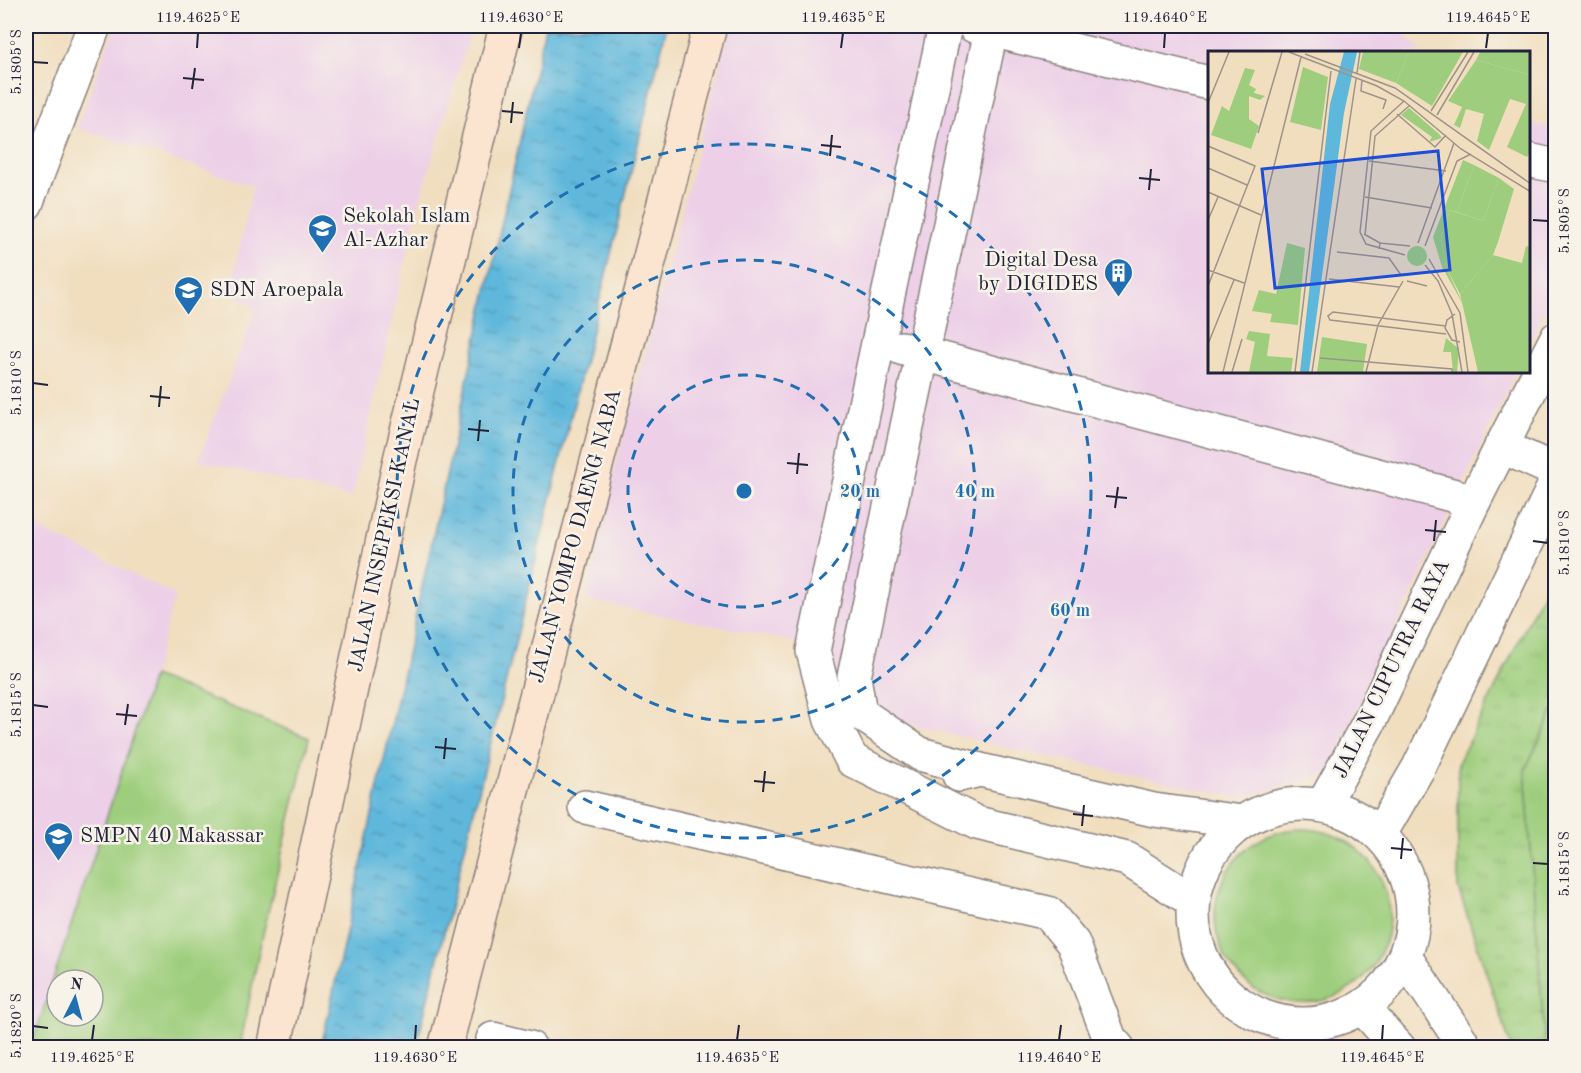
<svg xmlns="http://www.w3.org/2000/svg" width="1581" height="1073" font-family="'Old Standard TT',serif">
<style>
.built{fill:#edd0e8}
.grass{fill:#9ece7d;stroke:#60785c;stroke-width:1.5;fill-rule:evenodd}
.park{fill:url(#park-tufts);stroke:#60785c;stroke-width:1.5}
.water{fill:url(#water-ripples);stroke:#406d8c;stroke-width:1.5}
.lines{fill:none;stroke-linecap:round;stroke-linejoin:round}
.street-casing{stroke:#8a807d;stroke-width:36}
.secondary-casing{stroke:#8a807d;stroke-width:36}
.street{stroke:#fff;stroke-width:33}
.secondary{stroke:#fce5d0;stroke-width:33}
.ticks{fill:none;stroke:#22223b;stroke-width:2}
.ring{fill:none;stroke:#1f6fb2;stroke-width:3;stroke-dasharray:10 8}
.labels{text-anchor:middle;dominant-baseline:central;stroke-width:5;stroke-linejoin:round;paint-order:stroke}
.poi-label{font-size:21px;fill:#22223b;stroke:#f7f3e8;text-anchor:start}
.street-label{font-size:21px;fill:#22223b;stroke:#f7f3e8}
.inset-road{fill:none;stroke:#9e938a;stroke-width:1.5}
.view{fill:#1d4ed8;fill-opacity:0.15;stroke:#1d4ed8;stroke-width:3}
.inset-edge{fill:none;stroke:#22223b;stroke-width:3}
.centre{fill:#1f6fb2;stroke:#f7f3e8;stroke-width:3}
.ring-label{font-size:18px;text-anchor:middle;font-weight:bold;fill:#1f6fb2;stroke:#f7f3e8;stroke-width:5;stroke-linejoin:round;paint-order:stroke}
.neatline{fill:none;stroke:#22223b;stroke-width:2}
.ticks-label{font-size:15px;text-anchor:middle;fill:#22223b}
</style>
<defs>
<pattern id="park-tufts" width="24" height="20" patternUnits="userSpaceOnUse" patternTransform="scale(1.5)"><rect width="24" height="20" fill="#9ece7d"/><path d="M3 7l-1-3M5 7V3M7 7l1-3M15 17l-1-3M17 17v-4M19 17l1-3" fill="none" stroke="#88b16d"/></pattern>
<pattern id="water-ripples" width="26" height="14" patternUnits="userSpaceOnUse" patternTransform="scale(1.5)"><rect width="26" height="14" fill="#5eb8dc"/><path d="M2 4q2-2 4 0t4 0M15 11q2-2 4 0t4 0" fill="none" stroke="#4d95b4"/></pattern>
</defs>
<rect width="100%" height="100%" fill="#f7f3e8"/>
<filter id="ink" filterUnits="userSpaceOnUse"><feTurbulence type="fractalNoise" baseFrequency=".0167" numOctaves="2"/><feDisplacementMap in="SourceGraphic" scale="12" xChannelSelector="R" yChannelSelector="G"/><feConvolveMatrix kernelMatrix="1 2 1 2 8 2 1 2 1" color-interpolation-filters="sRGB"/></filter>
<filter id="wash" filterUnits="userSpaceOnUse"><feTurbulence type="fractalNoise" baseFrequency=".008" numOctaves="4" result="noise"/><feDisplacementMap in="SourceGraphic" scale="24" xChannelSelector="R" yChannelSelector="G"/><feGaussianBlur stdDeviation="1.35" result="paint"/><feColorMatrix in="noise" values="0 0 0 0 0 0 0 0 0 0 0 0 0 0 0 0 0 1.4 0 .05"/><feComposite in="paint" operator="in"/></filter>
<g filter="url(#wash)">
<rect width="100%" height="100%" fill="#f1debf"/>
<g class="built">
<path d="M115,26h357l-57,190 -63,282 -153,-38 57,-152 -26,-16 23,-106 -176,-58z"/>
<path d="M730,26h665l28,26h-214v320h306l-187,402 -88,24 -218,-47 -203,-48 -24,-61 -208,-42 24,-117z"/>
<path d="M1528,122l28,7 -1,158 -26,57z"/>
<path d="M26,522l149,73 -22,81 -122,372 -5,-1z"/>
</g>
<g class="grass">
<path d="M153,676l156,62 -50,213 -19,96h-209zM57,980h36v36h-36z"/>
<path d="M1555,707v340h-10l-20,-277z"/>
<circle cx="1302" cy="916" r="87"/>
</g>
<path class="park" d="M1555,568v139l-30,63 20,277h-34l-53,-159v-125z"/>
<path class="water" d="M545,26h122l-251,1021h-95z"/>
</g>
<g filter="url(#ink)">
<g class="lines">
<defs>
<g id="street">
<path d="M945,26l-132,625 18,69 21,40 125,63 150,36 66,42"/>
<path d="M974,26l235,57"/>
<path d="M1528,160l28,6"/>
<path d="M26,204l68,-178"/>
<path d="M901,348l573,153"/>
<path d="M1501,446l55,25"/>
<path d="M980,770l-60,-16 -60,-41 -6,-36 138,-651"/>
<path d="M959,775l21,-5 174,40 88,12"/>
<circle cx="1303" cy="914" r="110"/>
<path d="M1323,805l46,-83 105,-221 82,-162"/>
<path d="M585,807l463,106 25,30 37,96 8,9"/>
<path d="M1380,834l39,-67 137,-285"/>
<path d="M1405,957l61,91"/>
<path d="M1362,1007l37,41"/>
<path d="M493,1039l37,9"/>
</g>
<g id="secondary">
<path d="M274,1048l126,-588 106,-434"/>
<path d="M445,1048l265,-1022"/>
</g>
</defs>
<use href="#street" class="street-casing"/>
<use href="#secondary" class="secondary-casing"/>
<use href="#street" class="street"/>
<use href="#secondary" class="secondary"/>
</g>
</g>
<path class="ticks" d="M197,48l1,-15M519,48l2,-15M841,48l2,-15M1164,48l1,-15M1486,48l2,-15M33,62l15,1M183,78l21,2M192,89l3,-21M502,111l21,2M511,123l2,-21M821,145l20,2M830,156l2,-21M1139,178l21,2M1149,190l2,-21M1533,220l15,1M33,383l15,2M150,396l20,2M159,407l2,-21M468,429l21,2M478,441l2,-21M787,463l21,2M797,474l2,-21M1106,496l21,2M1115,508l3,-21M1425,530l21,2M1434,541l2,-21M1533,541l15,2M33,705l15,2M116,714l21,2M125,725l3,-21M435,747l21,2M444,759l2,-21M754,781l21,2M763,792l2,-21M1073,814l20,2M1082,826l2,-21M1391,848l21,2M1401,859l2,-21M1533,863l15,1M33,1026l15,2M92,1040l2,-15M415,1040l1,-15M737,1040l2,-15M1059,1040l2,-15M1382,1040l1,-15"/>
<g class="ring">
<circle cx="744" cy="491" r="116"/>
<circle cx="744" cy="491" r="231"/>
<circle cx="744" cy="491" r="347"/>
</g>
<defs>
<symbol id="school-pin" viewBox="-11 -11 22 30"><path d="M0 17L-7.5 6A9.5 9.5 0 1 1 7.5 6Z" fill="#1f6fb2" stroke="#f7f3e8"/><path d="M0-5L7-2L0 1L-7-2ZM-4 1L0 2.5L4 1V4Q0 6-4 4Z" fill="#fff"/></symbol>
<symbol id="building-pin" viewBox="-11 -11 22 30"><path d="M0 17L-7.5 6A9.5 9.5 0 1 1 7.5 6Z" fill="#1f6fb2" stroke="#f7f3e8"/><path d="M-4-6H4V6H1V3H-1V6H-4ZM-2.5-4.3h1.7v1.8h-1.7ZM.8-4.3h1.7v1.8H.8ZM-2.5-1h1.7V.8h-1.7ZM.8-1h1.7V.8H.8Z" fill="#fff"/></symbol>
</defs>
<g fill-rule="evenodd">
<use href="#school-pin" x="306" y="212" width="33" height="45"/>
<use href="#building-pin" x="1102" y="256" width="33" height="45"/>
<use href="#school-pin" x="172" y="274" width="33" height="45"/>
<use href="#school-pin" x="42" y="820" width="33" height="45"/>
</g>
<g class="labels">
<g class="poi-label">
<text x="343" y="216">Sekolah Islam<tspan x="343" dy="24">Al-Azhar</tspan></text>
<text x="1098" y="260" text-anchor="end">Digital Desa<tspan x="1098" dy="24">by DIGIDES</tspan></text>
<text x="210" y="290">SDN Aroepala</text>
<text x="80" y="836">SMPN 40 Makassar</text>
</g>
<g class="street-label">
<text transform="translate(385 535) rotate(-78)">JALAN INSEPEKSI KANAL</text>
<text transform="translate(576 536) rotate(-75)">JALAN YOMPO DAENG NABA</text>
<text transform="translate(1392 669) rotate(-64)">JALAN CIPUTRA RAYA</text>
</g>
</g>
<g transform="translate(1208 51)">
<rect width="322" height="322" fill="#f1debf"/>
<path d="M155,1h46l-13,31 -37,-14zM268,9l54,15v78l-3,4 -20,-10 19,-43 -16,-5 -21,51 -12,-9 7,-27 -18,-5 -6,19 -6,-3 8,-18 -14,-6zM291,127l15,11 -16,53 -5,13 -33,39 -14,-27 -5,-30 9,-27 33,11zM79,192l18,5 -7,77 -28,-3 2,-8 -20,-3 7,-21 17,4zM199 205a10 10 0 1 1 20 0a10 10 0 1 1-20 0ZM41,280l21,3 -3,22 26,2 -2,14h-42l6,-30 -9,-3zM114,286l45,7 -4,28h-46z" fill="#9ece7d"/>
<path d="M201,1h54l-31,54 -36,-23zM272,1h50v23l-54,-15zM37,17l10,2 -6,15 7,4 -2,4 11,3 -5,4 -11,-4v23l10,7 -8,23 -40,-14 11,-29 7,5zM266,114l25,13 -16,43 -26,-9zM318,195l4,1v125h-52l-18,-78 33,-39 29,8z" fill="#9ece7d"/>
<path d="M95,16l25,10 -7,53 -31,-8zM201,57l30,26 3,4 -13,4 3,-5 -31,-22zM255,109l11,5 -17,47 -7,-2 -9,27 5,30 18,39 -22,-39 -9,-30zM238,287l13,11 -2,23h-4l-2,-20h-8z" fill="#9ece7d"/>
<path d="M136,1h13l-13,61 -35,259h-9l30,-268z" fill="#5eb8dc"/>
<path class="inset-road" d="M81,1l88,34 27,15 57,48 70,43M97,3l90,34 136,96M149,22l3,-21M154,29l-1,11 25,9 -3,9M196,50l-33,30 -11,101 6,12 39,11M0,52l21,-51M223,60l37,-59M189,63l38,33 11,-12M229,64l37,-63M50,82l24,-81M0,95l47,20 -47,120M161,110l77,10M0,117l39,17M0,141l53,23M157,146l67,11M0,169l10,-23M156,183l16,9M157,184l10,-99 34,-30M210,192l36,-100M217,195l32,-85 14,-7M171,198l1,-6 30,3M129,201l52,6 12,17M221,208l31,54 8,59M217,214l13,16 14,33 10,58M0,219l36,13M121,228l70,8M199,230l20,5M247,263l-8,6 -2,8 7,12 8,2M238,275l-113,-14 -5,4 2,4 116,14M0,293l26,-64M112,307l132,11v3M15,321l78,-315M24,321l10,-33M87,321l36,-301M104,321l44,-293M158,321l12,-47 25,-44"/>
<path class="view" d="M230,100l12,119 -175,18 -13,-119z"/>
<rect width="322" height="322" class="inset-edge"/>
</g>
<circle cx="744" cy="491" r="9" class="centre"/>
<g class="ring-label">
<text x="860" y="497">20 m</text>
<text x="975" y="497">40 m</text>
<text x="1070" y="616">60 m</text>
</g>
<rect width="1581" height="1073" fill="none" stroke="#f7f3e8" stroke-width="66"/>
<g transform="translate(75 998) rotate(6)"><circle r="28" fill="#f7f3e8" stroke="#a29fa3" stroke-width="1.5"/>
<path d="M0-4.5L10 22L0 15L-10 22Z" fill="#1f6fb2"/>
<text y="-9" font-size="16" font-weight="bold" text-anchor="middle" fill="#22223b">N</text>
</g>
<rect x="33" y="33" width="1515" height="1007" class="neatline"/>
<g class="ticks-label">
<text x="198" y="22">119.4625°E</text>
<text x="521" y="22">119.4630°E</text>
<text x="843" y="22">119.4635°E</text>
<text x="1165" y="22">119.4640°E</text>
<text x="1488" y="22">119.4645°E</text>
<text transform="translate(16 62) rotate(-90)" y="5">5.1805°S</text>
<text transform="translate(1564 221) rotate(-90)" y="5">5.1805°S</text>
<text transform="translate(16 383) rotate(-90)" y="5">5.1810°S</text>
<text transform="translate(1564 543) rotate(-90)" y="5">5.1810°S</text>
<text transform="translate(16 705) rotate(-90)" y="5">5.1815°S</text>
<text transform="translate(1564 864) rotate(-90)" y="5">5.1815°S</text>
<text transform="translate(16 1026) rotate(-90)" y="5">5.1820°S</text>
<text x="92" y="1062">119.4625°E</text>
<text x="415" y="1062">119.4630°E</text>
<text x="737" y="1062">119.4635°E</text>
<text x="1059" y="1062">119.4640°E</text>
<text x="1382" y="1062">119.4645°E</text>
</g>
</svg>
